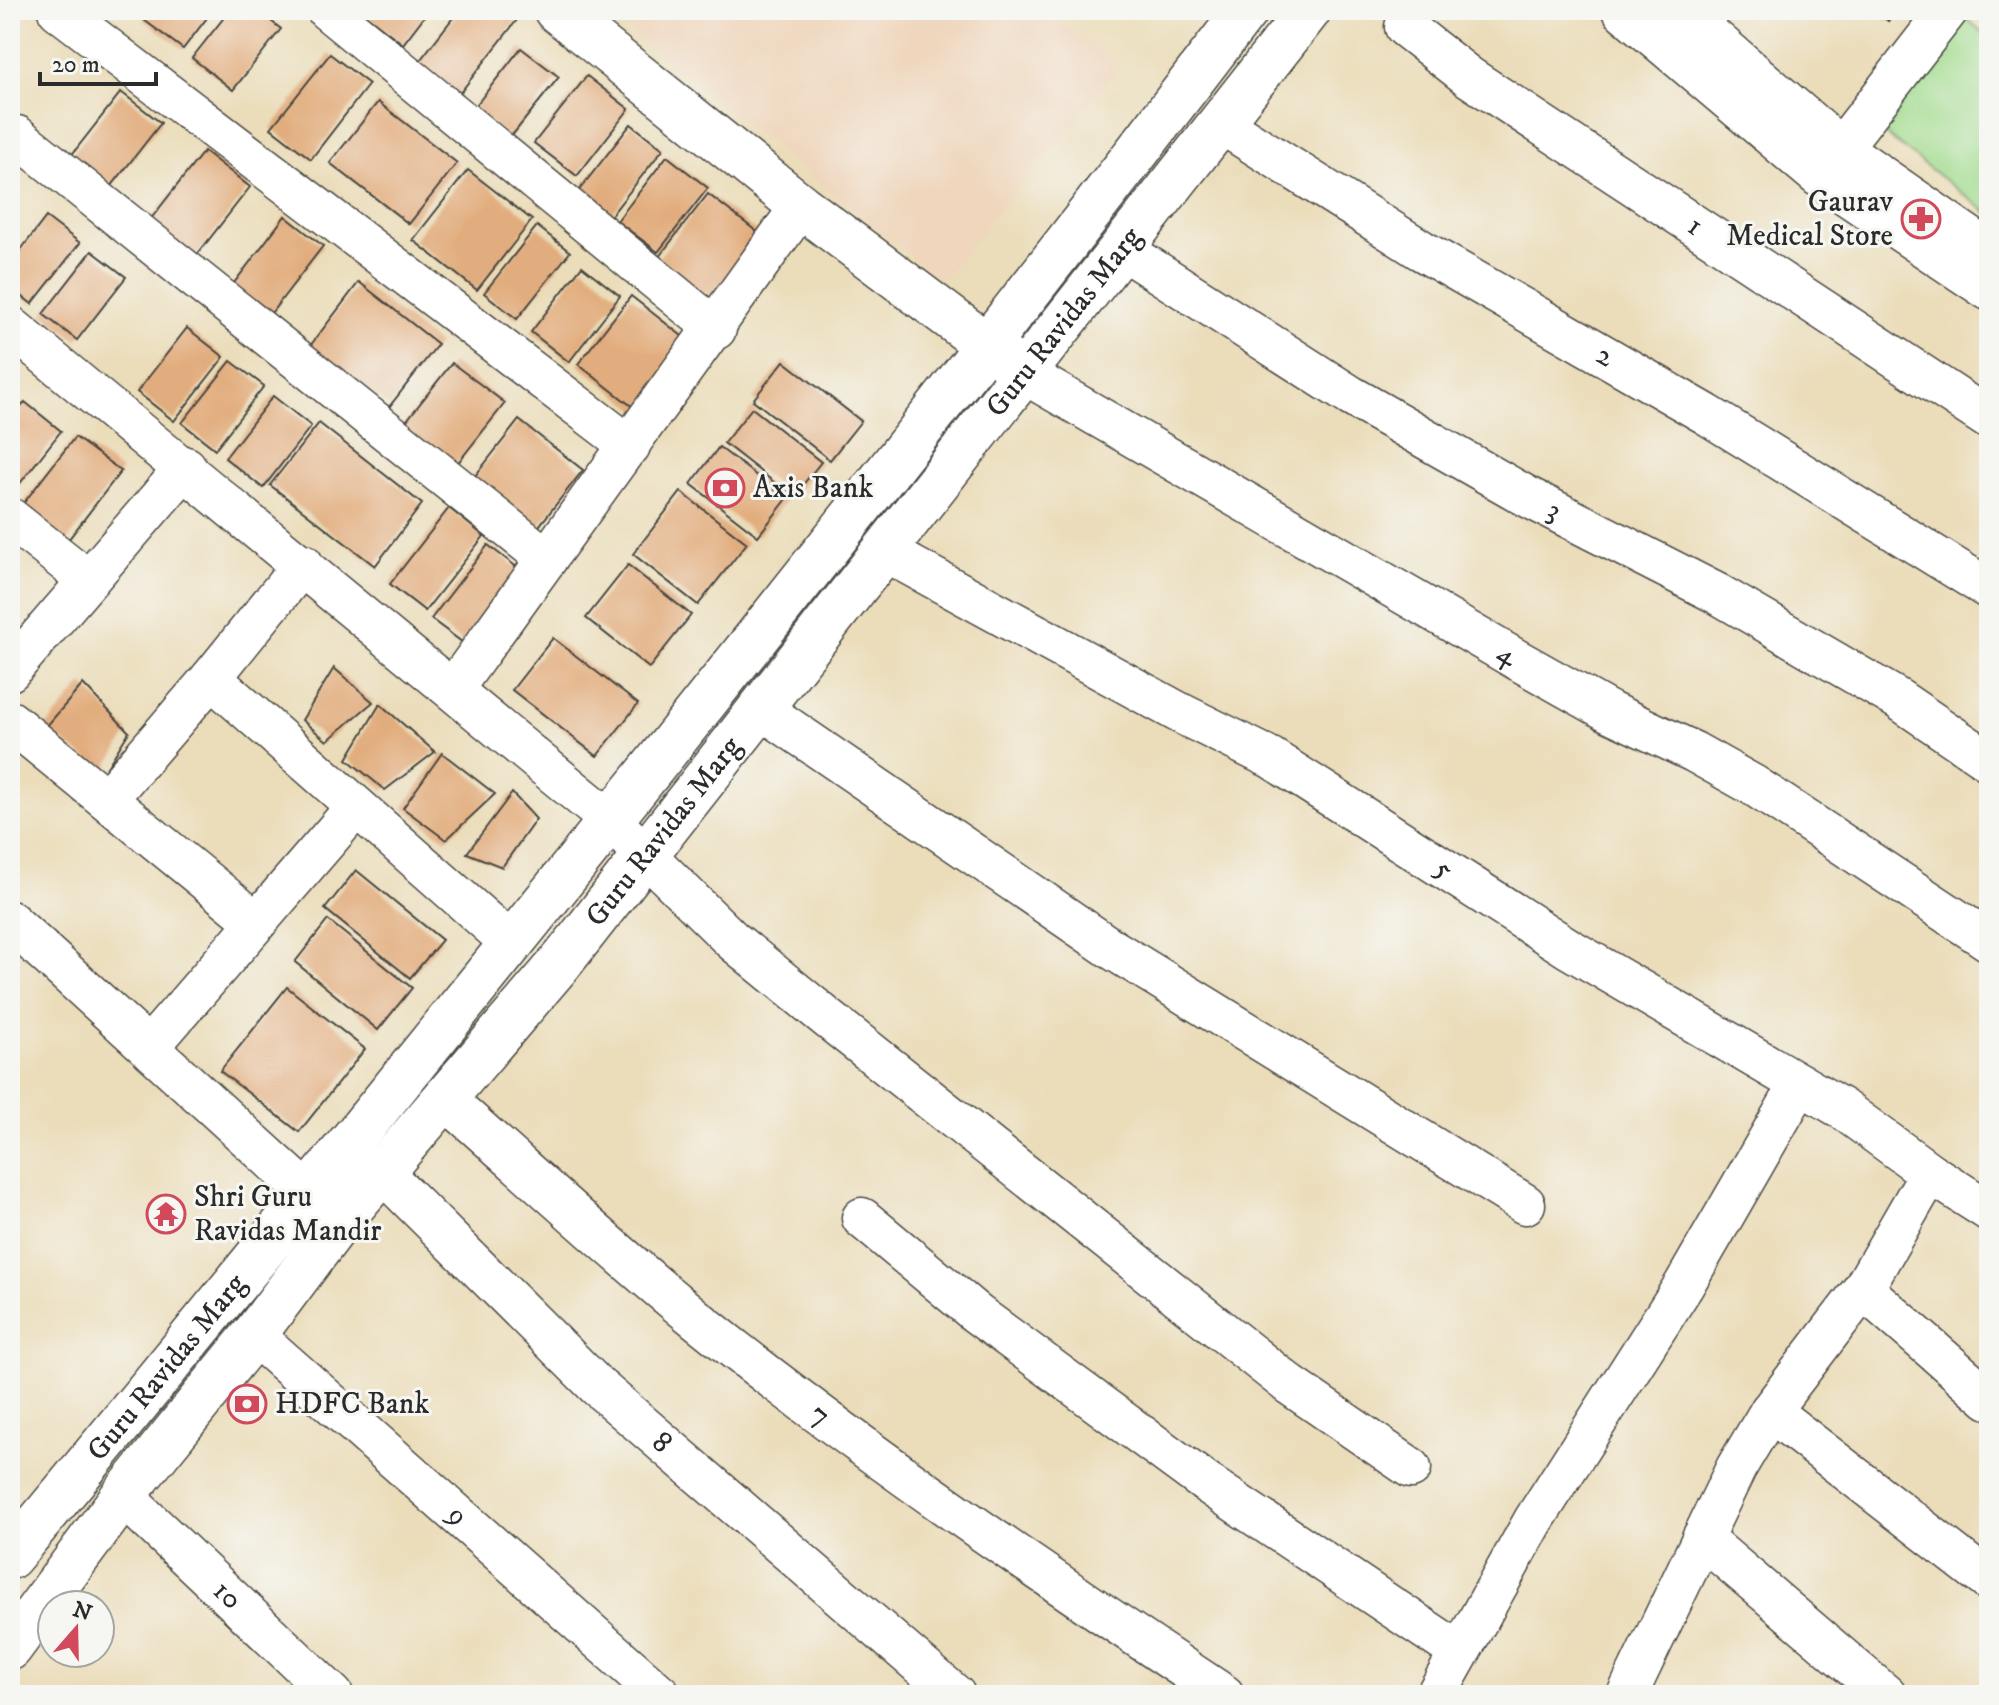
<svg xmlns="http://www.w3.org/2000/svg" width="1999" height="1705" font-family="'IM FELL DW Pica',serif">
<style>
.built{fill:#efd6bc}
.green{fill:#a1db8d;stroke:#66835c;stroke-width:2}
.building{fill:#e2ad7e}
.lines{fill:none;stroke-linecap:round;stroke-linejoin:round}
.street-casing{stroke:#484640;stroke-width:43}
.secondary-casing{stroke:#484640;stroke-width:47}
.street{stroke:#fff;stroke-width:40}
.secondary{stroke:#fff;stroke-width:44}
.labels{text-anchor:middle;dominant-baseline:central;stroke-width:6;stroke-linejoin:round;paint-order:stroke}
.poi-label{font-size:30px;fill:#2b2b2b;stroke:#f6f6f2;text-anchor:start}
.street-label{font-size:30px;fill:#2b2b2b;stroke:#f6f6f2}
</style>
<rect width="100%" height="100%" fill="#f6f6f2"/>
<filter id="ink" filterUnits="userSpaceOnUse"><feTurbulence type="fractalNoise" baseFrequency=".0125" numOctaves="2"/><feDisplacementMap in="SourceGraphic" scale="16" xChannelSelector="R" yChannelSelector="G"/><feConvolveMatrix kernelMatrix="1 2 1 2 8 2 1 2 1" color-interpolation-filters="sRGB"/></filter>
<filter id="wash" filterUnits="userSpaceOnUse"><feTurbulence type="fractalNoise" baseFrequency=".006" numOctaves="4" result="noise"/><feDisplacementMap in="SourceGraphic" scale="32" xChannelSelector="R" yChannelSelector="G"/><feGaussianBlur stdDeviation="1.8" result="paint"/><feColorMatrix in="noise" values="0 0 0 0 0 0 0 0 0 0 0 0 0 0 0 0 0 1.4 0 .05"/><feComposite in="paint" operator="in"/></filter>
<g filter="url(#wash)">
<rect width="100%" height="100%" fill="#ebddba"/>
<path class="built" d="M604,10h442l73,58 -178,213z"/>
<path class="green" d="M1959,13l30,24v177l-117,-90z"/>
<g id="blocks">
<g class="building">
<path d="M152,10h61l-30,39 -39,-29z"/>
<path d="M230,10h27l24,19 -48,61 -41,-32z"/>
<path d="M359,10h70l-26,34z"/>
<path d="M459,10h46l12,10 -65,83 -41,-31z"/>
<path d="M1875,10h22l-9,11z"/>
<path d="M521,48l38,29 -49,61 -37,-29z"/>
<path d="M330,54l39,30 -58,75 -40,-31z"/>
<path d="M587,76l42,33 -52,67 -43,-33z"/>
<path d="M121,92l40,31 -51,65 -40,-31z"/>
<path d="M378,102l79,61 -48,61 -79,-61z"/>
<path d="M631,124l32,25 -58,74 -32,-25z"/>
<path d="M204,151l46,36 -54,69 -46,-36z"/>
<path d="M667,156l41,32 -50,64 -41,-31z"/>
<path d="M468,170l64,50 -55,70 -64,-50z"/>
<path d="M708,194l57,44 -50,65 -57,-45z"/>
<path d="M285,216l38,30 -55,71 -37,-30z"/>
<path d="M46,217l34,26 -48,61 -22,-17v-23z"/>
<path d="M537,226l33,26 -53,67 -33,-26z"/>
<path d="M92,251l34,26 -49,63 -34,-26z"/>
<path d="M582,266l38,30 -51,66 -38,-30z"/>
<path d="M359,282l79,62 -49,63 -79,-61z"/>
<path d="M631,296l65,51 -53,68 -65,-51z"/>
<path d="M187,328l37,29 -50,64 -37,-29z"/>
<path d="M231,361l33,25 -49,63 -33,-26z"/>
<path d="M784,361l77,60 -31,39 -77,-60z"/>
<path d="M452,363l53,40 -52,66 -53,-40z"/>
<path d="M273,396l38,30 -48,62 -38,-30z"/>
<path d="M25,402l36,29 -51,65v-76z"/>
<path d="M752,408l69,54 -28,35 -69,-54z"/>
<path d="M519,420l64,50 -51,65 -64,-50z"/>
<path d="M319,423l103,81 -47,62 -105,-81z"/>
<path d="M75,437l46,34 -56,73 -46,-35z"/>
<path d="M719,447l68,52 -29,37 -67,-52z"/>
<path d="M681,492l66,51 -49,62 -65,-51z"/>
<path d="M449,508l35,28 -59,75 -35,-27z"/>
<path d="M488,545l31,24 -57,73 -31,-23z"/>
<path d="M628,565l63,50 -42,53 -63,-50z"/>
<path d="M553,638l85,66 -41,52 -85,-66z"/>
<path d="M334,668l39,34 -46,39 -25,-21z"/>
<path d="M83,684l46,48 -25,40 -59,-44z"/>
<path d="M380,704l55,48 -50,38 -38,-31z"/>
<path d="M442,753l53,41 -49,46 -43,-32z"/>
<path d="M512,793l24,26 -34,48 -35,-14z"/>
<path d="M356,870l86,70 -32,38 -85,-69z"/>
<path d="M328,920l84,68 -34,42 -83,-68z"/>
<path d="M287,987l78,62 -66,83 -79,-61z"/>
</g>
</g>
</g>
<g filter="url(#ink)">
<use href="#blocks" fill-opacity="0" stroke="#484640" stroke-width="2"/>
<g class="lines">
<defs>
<g id="street">
<path d="M58,10l572,436"/>
<path d="M327,10l389,319"/>
<path id="s1" d="M1405,27l64,50 520,342"/>
<path id="s2" d="M1222,124l199,126 285,164 283,175"/>
<path d="M17,136l530,423"/>
<path d="M1820,175l128,-165"/>
<path id="s3" d="M1123,250l228,146 177,101 190,97 180,105 91,62"/>
<path d="M10,326l601,495 121,119 94,77 464,368 121,83"/>
<path id="s4" d="M1023,373l491,285 96,54 84,40 59,33 236,156"/>
<path d="M10,518l78,62"/>
<path id="s5" d="M886,552l294,161 91,45 297,190 273,160 89,65 59,38"/>
<path d="M10,671l176,-204"/>
<path d="M211,678l92,-114"/>
<path d="M453,689l348,-483"/>
<path d="M760,708l352,241 413,255"/>
<path d="M10,721l245,200"/>
<path d="M107,799l104,-121 300,265"/>
<path d="M10,921l322,294"/>
<path d="M150,1046l206,-239"/>
<path id="s6" d="M444,1098c83,73 165,150 251,220 168,135 349,257 529,377"/>
<path id="s7" d="M383,1173l214,213 358,309"/>
<path d="M1930,1173l-67,116 126,110"/>
<path d="M862,1218l115,96 228,168 254,170"/>
<path id="s8" d="M254,1335l407,360"/>
<path d="M1770,1411l219,170"/>
<path id="s9" d="M123,1496l210,199"/>
<path d="M1702,1538l184,157"/>
<path d="M1436,1695l98,-175 150,-235 116,-201"/>
<path d="M1627,1695l109,-227 34,-57 93,-122"/>
</g>
<g id="secondary">
<path d="M556,10l245,196 211,158"/>
<path d="M1625,10l195,165 169,113"/>
<path d="M1678,10l161,139 150,104"/>
<path id="s10" d="M10,1557c141,-168 278,-338 416,-508 278,-343 552,-688 820,-1039"/>
<path id="s11" d="M10,1648l113,-152 131,-161 85,-113 223,-261 747,-951"/>
</g>
</defs>
<use href="#street" class="street-casing"/>
<use href="#secondary" class="secondary-casing"/>
<use href="#street" class="street"/>
<use href="#secondary" class="secondary"/>
</g>
</g>
<defs>
<symbol id="pharmacy-ring" viewBox="-11 -11 22 22"><circle r="9.5" fill="#f6f6f2" stroke="#d1495b" stroke-width="1.5"/><path d="M-2-6h4v4h4v4h-4v4h-4v-4h-4v-4h4Z" fill="#d1495b"/></symbol>
<symbol id="bank-ring" viewBox="-11 -11 22 22"><circle r="9.5" fill="#f6f6f2" stroke="#d1495b" stroke-width="1.5"/><path d="M-6-4H6V4H-6ZM0-2.3a2.3 2.3 0 1 0 0 4.6a2.3 2.3 0 1 0 0-4.6Z" fill="#d1495b"/></symbol>
<symbol id="temple-ring" viewBox="-11 -11 22 22"><circle r="9.5" fill="#f6f6f2" stroke="#d1495b" stroke-width="1.5"/><path d="M0-6L5-2H3V0L6.5 2.5H4V6H1.5V3h-3V6H-4V2.5H-6.5L-3 0V-2H-5Z" fill="#d1495b"/></symbol>
</defs>
<g fill-rule="evenodd">
<use href="#pharmacy-ring" x="1899" y="197" width="44" height="44"/>
<use href="#bank-ring" x="703" y="466" width="44" height="44"/>
<use href="#temple-ring" x="144" y="1192" width="44" height="44"/>
<use href="#bank-ring" x="225" y="1382" width="44" height="44"/>
</g>
<g class="labels">
<g class="poi-label">
<text x="1893" y="202" text-anchor="end">Gaurav<tspan x="1893" dy="34">Medical Store</tspan></text>
<text x="753" y="488">Axis Bank</text>
<text x="194" y="1197">Shri Guru<tspan x="194" dy="34">Ravidas Mandir</tspan></text>
<text x="275" y="1404">HDFC Bank</text>
</g>
<g class="street-label">
<text stroke="none"><textPath href="#s1" startOffset="352">1</textPath></text>
<text stroke="none"><textPath href="#s11" startOffset="1694">Guru Ravidas Marg</textPath></text>
<text stroke="none"><textPath href="#s2" startOffset="448">2</textPath></text>
<text stroke="none"><textPath href="#s3" startOffset="504">3</textPath></text>
<text stroke="none"><textPath href="#s4" startOffset="560">4</textPath></text>
<text stroke="none"><textPath href="#s11" startOffset="1046">Guru Ravidas Marg</textPath></text>
<text stroke="none"><textPath href="#s5" startOffset="642">5</textPath></text>
<text stroke="none"><textPath href="#s10" startOffset="246">Guru Ravidas Marg</textPath></text>
<text stroke="none"><textPath href="#s6" startOffset="492">7</textPath></text>
<text stroke="none"><textPath href="#s7" startOffset="388">8</textPath></text>
<text stroke="none"><textPath href="#s8" startOffset="272">9</textPath></text>
<text stroke="none"><textPath href="#s9" startOffset="144">10</textPath></text>
</g>
</g>
<rect width="1999" height="1705" fill="none" stroke="#f6f6f2" stroke-width="40"/>
<g transform="translate(76 1629) rotate(20)"><circle r="38" fill="#f6f6f2" stroke="#a5a5a2" stroke-width="2"/>
<path d="M0-6L14 30L0 20L-14 30Z" fill="#d1495b"/>
<text y="-12" font-size="22" font-weight="bold" text-anchor="middle" fill="#2b2b2b">N</text>
</g>
<path d="M40 72v12h116v-12" fill="none" stroke="#2b2b2b" stroke-width="4"/>
<text x="52" y="72" font-size="24" fill="#2b2b2b" stroke="#f6f6f2" stroke-width="6" paint-order="stroke">20 m</text>
</svg>
